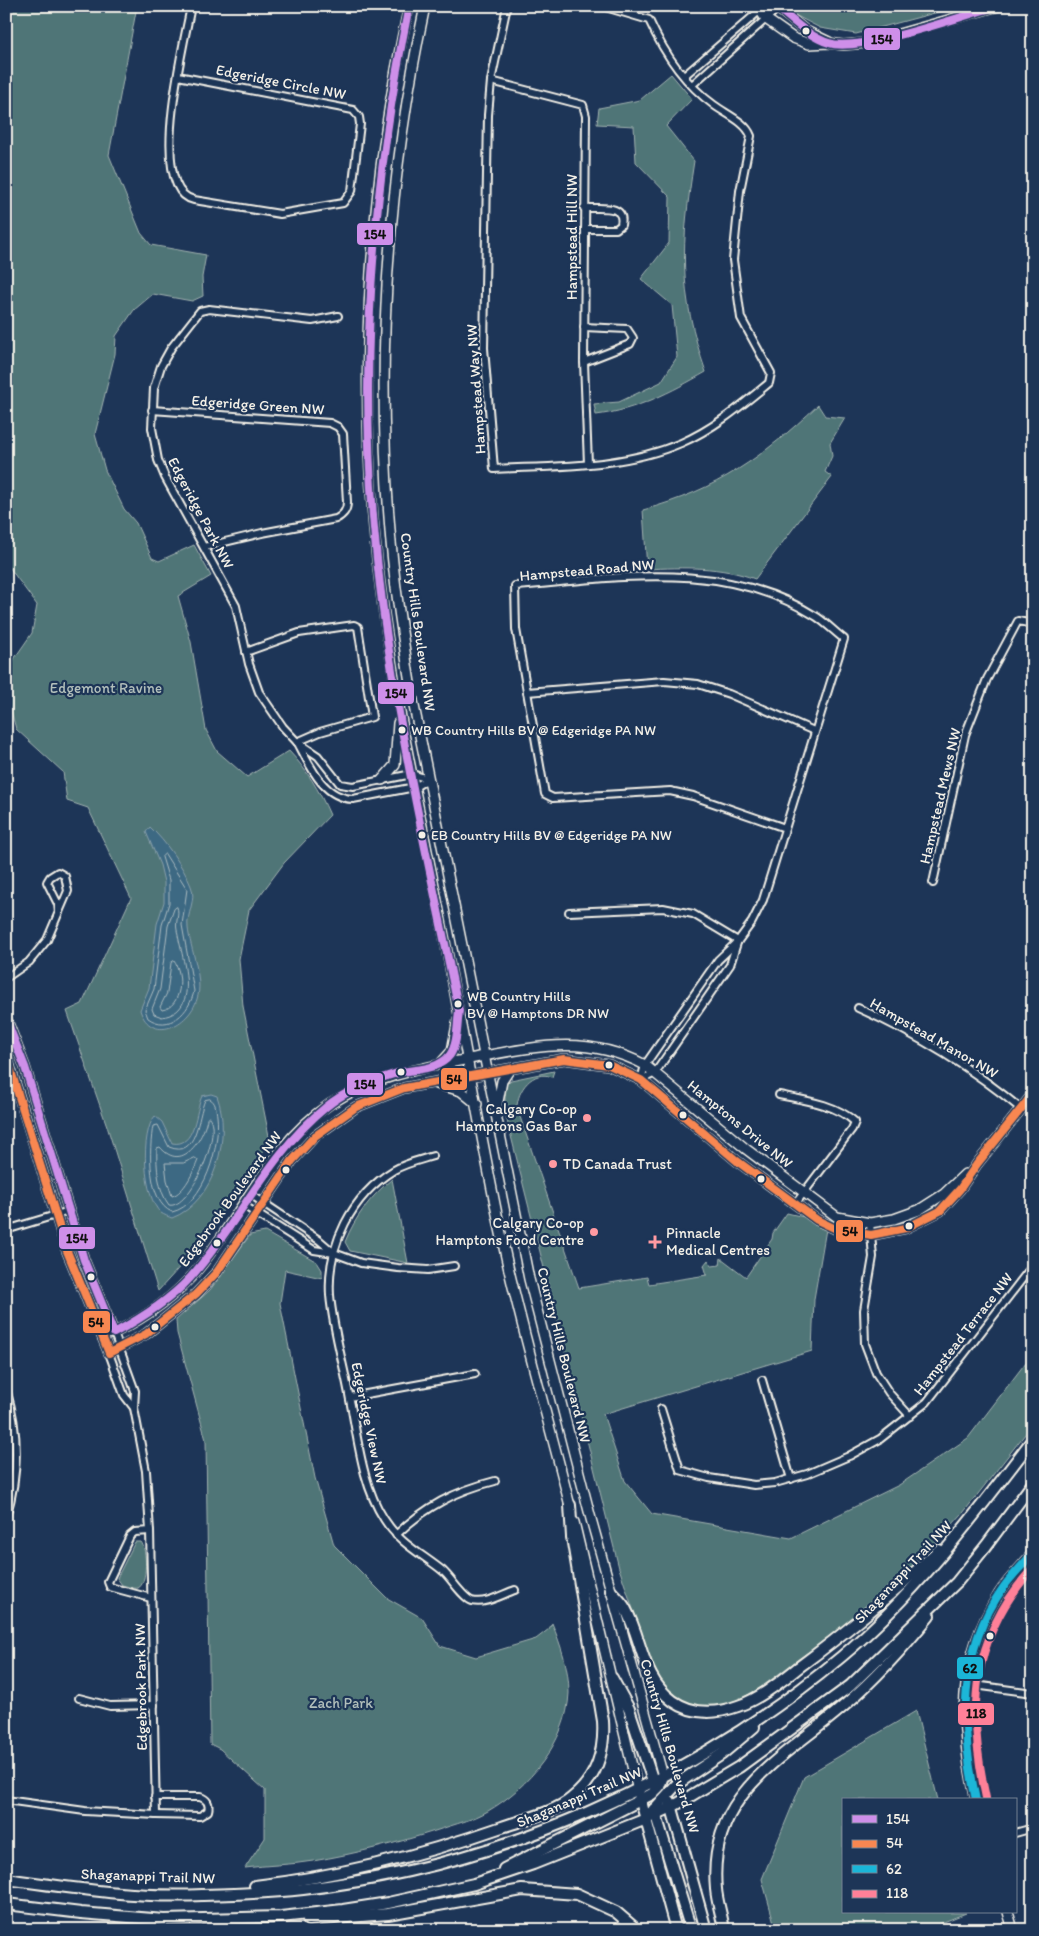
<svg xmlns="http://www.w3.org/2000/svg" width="1039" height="1936" font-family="Itim,sans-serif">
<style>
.green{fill:#507577;stroke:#a2b3b0}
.water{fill:#3e6983;stroke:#879fab}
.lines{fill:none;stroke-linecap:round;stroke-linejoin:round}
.shore{stroke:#abbbc0;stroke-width:1}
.street-casing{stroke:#f4f1e8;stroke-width:10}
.secondary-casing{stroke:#f4f1e8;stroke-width:12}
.primary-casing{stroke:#f4f1e8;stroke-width:14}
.street{stroke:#1d3557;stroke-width:6}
.secondary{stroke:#1d3557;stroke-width:9}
.primary{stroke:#1d3557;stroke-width:10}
.bus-1-casing{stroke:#1d3557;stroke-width:11}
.bus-2-casing{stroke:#1d3557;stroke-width:11}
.bus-3-casing{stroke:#1d3557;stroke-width:11}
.bus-4-casing{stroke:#1d3557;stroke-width:11}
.bus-1{stroke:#ce8fe9;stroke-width:8}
.bus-2{stroke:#f88751;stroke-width:8}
.bus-3{stroke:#1ab6d8;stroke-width:8}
.bus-4{stroke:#ff8098;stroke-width:8}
.bus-dot{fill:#f4f1e8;stroke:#1d3557;stroke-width:2}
.poi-dot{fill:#ff9aa2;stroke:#1d3557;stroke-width:2}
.labels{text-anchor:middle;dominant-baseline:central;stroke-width:4.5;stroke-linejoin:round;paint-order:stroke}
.bus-label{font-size:14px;fill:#f4f1e8;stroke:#1d3557;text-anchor:start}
.street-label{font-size:15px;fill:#f4f1e8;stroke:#1d3557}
.park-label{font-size:15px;fill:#b2bfbb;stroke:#1d3557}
.poi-label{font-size:15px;fill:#f4f1e8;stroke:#1d3557;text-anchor:end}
.line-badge{stroke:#1d3557;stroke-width:2}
.pale-badge-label{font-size:14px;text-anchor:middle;font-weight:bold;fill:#111}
</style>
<rect width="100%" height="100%" fill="#1d3557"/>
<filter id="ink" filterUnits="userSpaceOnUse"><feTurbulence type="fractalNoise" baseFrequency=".02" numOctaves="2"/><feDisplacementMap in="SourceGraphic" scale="10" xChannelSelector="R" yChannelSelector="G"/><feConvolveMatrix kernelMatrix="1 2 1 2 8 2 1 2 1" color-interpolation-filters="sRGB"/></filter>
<g filter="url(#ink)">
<g class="green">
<path d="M6,6h131l-28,149 32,78 10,12 55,10 -4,22 1,19 -11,5 -39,-7 -19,16 -18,26 -1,18 -20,80 10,36 19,39 12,14 16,35 7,3 35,-16 17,31 -33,20 13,46 15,88 11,21 30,26 42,-26c18,19 30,39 41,64l-46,48 -35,47 -10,49 4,47 27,135c-35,52 -68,104 -112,150l-51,-165 -40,-115 15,-7 49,-106 -43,-90 -21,-7 -4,-29 -47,-43 -10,-36 2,-16 6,-18 18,-26 5,-28 -31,-42z"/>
<path d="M786,6h175l-105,28 -36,-6 -29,-15z"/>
<path d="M671,74l21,25 -26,27 28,35c-13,84 -16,130 12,211 -35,20 -69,38 -110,43l-2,-11 25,-2 42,-20 16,-25 -5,-52 -31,-26 28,-36 1,-46 -34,-35 -2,-36 -37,-2 2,-16 41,-8z"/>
<path d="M818,405l7,11 20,2 -15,25 2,13 -7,16 7,5 -77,102c-34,-13 -72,-12 -108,-10l-4,-59c74,-20 120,-53 175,-105z"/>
<path d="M554,1071l-2,6c-19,-8 -35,13 -35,31l62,180 68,-11 2,7 58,-9 -3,-10 4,-5 4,6 8,-1 1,-7 25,19 26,-38 1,-6 14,-20 17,4 22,12 -12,70 -2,52 -209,63 22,67 27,33 139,24 108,-53 69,-47 65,-85v71l-70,89 -44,48 -60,53 -99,74 -27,15 -23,4 -22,-4 -15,-9 -12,-13 -10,-19 -32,-94 -114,-456v-27l6,-5z"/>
<path d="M392,1179l16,84 -58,-12 -5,-9c10,-25 26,-46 47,-63z"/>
<path d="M265,1232l52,30 5,8v8l-37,-8 -5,33 35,175 19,67 53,53 35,20 18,28 36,11 60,-18 13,-10 3,-6c9,23 17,45 17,70 -2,49 -41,95 -81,118 -15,9 -33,13 -50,19 -40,13 -84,24 -125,31 -23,4 -46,4 -68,7l20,-30v-48l-45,-41 -10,-5 -4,-304 -29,-107 -1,-13 34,-30 40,-55z"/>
<path d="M135,1542h6c6,6 7,42 -3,46 -4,1 -11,-2 -16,-3l-5,-7z"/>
<path d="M916,1711l22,89h-95v112l123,1 -42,17h-148l-14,-51 42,-102z"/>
</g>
<g class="water">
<path d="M150,827c16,15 33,39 41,59 6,13 -5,29 -3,42 2,20 16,52 9,71 -8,27 -46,45 -57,11l9,-22 8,-64 7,-22v-20l-4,-17 -14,-33z"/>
<path d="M211,1094l6,2c15,40 -2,106 -45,122 -3,-1 -8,-3 -11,-5 -18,-15 -21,-81 -6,-97l7,6 10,21c24,5 23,-32 30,-47z"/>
</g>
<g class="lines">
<g class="shore">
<path d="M165,854l22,35 -5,36 12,66c-4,21 -25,42 -46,27l-3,-8 9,-21 8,-64 7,-22v-23l-7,-23z"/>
<path d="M177,907c3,7 -2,15 0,23 4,26 26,81 -15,87l-8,-3 -2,-5 8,-20 8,-63 6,-17z"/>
<path d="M174,961c10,13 8,46 -12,49l-2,-3 7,-14 4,-30z"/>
<path d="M210,1099c6,3 6,10 7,17 4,29 -13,89 -45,96 -25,-10 -23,-64 -19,-86l5,-1 11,22c29,12 28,-30 36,-47z"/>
<path d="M209,1117c14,16 -19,93 -40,88 -11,-14 -13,-39 -12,-57l3,-1c22,26 43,-7 47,-28z"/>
<path d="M195,1158l3,2c-4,11 -14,33 -26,36l-5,-16 -2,-17h18z"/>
</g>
<defs>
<g id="street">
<path d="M507,6l-16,75 -3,34 -4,233 10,121c63,-3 129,-1 187,-26 33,-14 61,-38 88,-60l2,-10 -30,-55 -8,-58 7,-69 11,-55c-5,-14 -25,-22 -37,-31 -29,-21 -51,-54 -65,-85l-47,-14"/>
<path d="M178,76l175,34 6,7 1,7 -8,67 -9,12 -63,11 -86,-14c-48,-10 -9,-160 -3,-194"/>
<path d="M684,76l81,-70"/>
<path d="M491,81l92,24 3,11 -2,246 4,102"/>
<path d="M692,85l85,-76"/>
<path d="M584,208c15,1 42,-5 37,17l-5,4h-31"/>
<path d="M338,316l-26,5 -103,-12 -9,2 -29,37 -10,18 -7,22 -2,40 6,32 7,17 71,129 13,58 10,28 24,35 14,15 21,14 22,28 13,2 59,-12 16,5"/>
<path d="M584,327l43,2 6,9 -3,6 -46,18"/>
<path d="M152,410l178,13 8,4 5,7 4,68c0,9 -4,13 -11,17l-74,14 -58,14"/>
<path d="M246,652l53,-19 55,-8 4,2 14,90 -52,15 -23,10"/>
<path d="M527,692l137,-11 34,3 31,10 85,37"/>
<path d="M298,743c12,23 25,55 55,56l62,-12 13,-8"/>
<path d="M933,883l32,-148 22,-56 31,-58 15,3"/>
<path d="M569,912l94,-4 30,6 45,27"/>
<path d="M6,978l23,-16 18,-22 21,-49 -3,-15 -7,-4 -8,5 -3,5 11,22 1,9"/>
<path d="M858,1008c58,26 114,60 163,101"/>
<path d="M641,1080l4,-15 73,-105 20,-19 14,-19 11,-22 81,-261c-9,-7 -18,-16 -27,-22 -93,-59 -199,-39 -302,-31l1,43 29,165 8,4 117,-7 23,5 92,32"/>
<path d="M641,1080l14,-7 75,-108 7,-22"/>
<path d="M779,1095c25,5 57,9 76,27l-3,7 -56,74"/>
<path d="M433,1156c-13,4 -27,7 -39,14 -43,26 -67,76 -64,125 3,35 14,70 20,105 8,39 12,85 34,119 15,24 38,35 59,52 8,7 20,27 29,30 13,4 31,-7 43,-11"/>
<path d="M250,1194l69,46 14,12"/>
<path d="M243,1205l71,45 20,3 27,10 37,5 30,2 26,-4"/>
<path d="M870,1223l3,34 -9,53 1,34 11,29 13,20 21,23"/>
<path d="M6,1230l63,-19"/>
<path d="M109,1353l15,42 10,13"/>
<path d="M762,1380l29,99"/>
<path d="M6,1389c13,42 13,86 0,128"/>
<path d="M350,1397l125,-23"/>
<path d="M661,1409l19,61 29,8 45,7 21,-2 32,-9 42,-18 31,-17 47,-37 106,-137"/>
<path d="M150,1531l-15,1 -5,4 -22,46 2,5 41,11"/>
<path d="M396,1535c29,-28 59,-44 99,-54"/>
<path d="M967,1684l66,9"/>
<path d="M79,1698l31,8 44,-1"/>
<path d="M155,1797h45c7,2 10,7 8,14l-8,5 -44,-1"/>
<path d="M6,1800l79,11 71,4 -6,-284 -4,-60 -12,-63 1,-17 -21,-58 -12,5"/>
<path d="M1015,1833l18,-5"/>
</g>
<g id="secondary">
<path d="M409,6c-39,174 -51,357 -34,534 13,130 42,258 67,386 22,110 40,221 64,331 19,85 44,168 65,253"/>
<path d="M425,6c-36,168 -49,339 -36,511 4,61 14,123 24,184l116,578 62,240 72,257"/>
<path d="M757,6l9,13 27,19 16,6 20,-1 14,2 24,-2 131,-37"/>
<path d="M775,6l31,25 23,11"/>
<path d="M382,780l13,-15 3,-42"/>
<path d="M6,1018l19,49 59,193 30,73c32,-16 62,-37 84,-64 44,-54 72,-125 132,-165 46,-30 100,-37 154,-48 59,-11 106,-20 161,9l101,84 91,68 33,6 24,-4 25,-9 25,-16 21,-20"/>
<path d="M6,1054l61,197 42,102 37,-19 50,-40 21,-22 75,-111 23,-25 41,-29 48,-19 160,-29 45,6 32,15 96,81 80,59 19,9 35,6 35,-7 34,-17 20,-22 17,-25 56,-70"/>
<path d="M441,1063l11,-12 6,-32"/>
<path d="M433,1083l28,8 16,13"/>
<path d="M496,1112l6,-31 8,-12"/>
<path d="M574,1522l64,269"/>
<path d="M976,1800c-18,-76 -19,-138 23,-206 9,-15 23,-28 34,-41"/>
<path d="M1008,1912l5,18"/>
</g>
<g id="primary">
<path d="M611,1591c4,5 11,11 14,17 18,32 16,70 48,93 20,14 43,13 65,5 23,-8 42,-24 61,-39 49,-36 95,-75 140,-117"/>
<path d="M612,1678l17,31 26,78"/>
<path d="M639,1794l37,136"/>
<path d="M670,1801l36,129"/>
<path d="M654,1809l37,121"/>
<path d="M647,1817l30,-33 45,-30 32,-27"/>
<path d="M504,1869l148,-75 7,-7 4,-11"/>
<path d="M6,1879c65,9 130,19 196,16 33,-1 67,-2 101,-6 195,-22 387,-106 538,-232 75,-63 133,-141 192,-218"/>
<path d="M255,1886c86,-10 167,-31 247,-59 21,-7 54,-15 70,-29 25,-20 33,-46 31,-77l-31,-184 -2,-32"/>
<path d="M6,1904l75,9 83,7 117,-3 62,-7 45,-7 86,-19 59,-20 113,-45 26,-12 67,-40 111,-81 107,-104 29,-36 47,-63"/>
<path d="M308,1920l80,-6 134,-24 55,4 39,18 21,18"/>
<path d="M724,1930c-2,-14 -7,-28 -8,-41 -9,-97 69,-131 130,-185 31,-27 58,-57 83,-88"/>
</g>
</defs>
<use href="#street" class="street-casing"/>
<use href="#secondary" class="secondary-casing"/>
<use href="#primary" class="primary-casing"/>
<use href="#street" class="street"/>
<use href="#secondary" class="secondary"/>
<use href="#primary" class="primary"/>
<defs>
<g id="bus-1">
<path d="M775,6c17,13 34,31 54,37 30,10 133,-27 168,-37"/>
<path d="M6,1019l19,48 59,193 30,73c28,-15 55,-32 76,-55 50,-56 77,-123 136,-171 19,-16 45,-26 68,-33 18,-6 43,-2 56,-19 8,-12 7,-30 9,-44 -32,-156 -69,-313 -84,-472 -17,-179 -2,-357 34,-533"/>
</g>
<path id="bus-2" d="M6,1055l61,196 42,102 37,-19 50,-40 21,-22 75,-111 23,-25 41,-29 48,-19 160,-29 45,6 32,15 96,81 80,59 19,9 35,6 35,-7 34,-17 20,-22 17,-25 56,-70"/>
<path id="bus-3" d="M976,1800c-16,-73 -18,-148 27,-212 9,-13 20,-23 30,-35"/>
<path id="bus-4" d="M986,1798c-19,-88 -16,-160 47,-230"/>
</defs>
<use href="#bus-1" class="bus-1-casing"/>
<use href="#bus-2" class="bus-2-casing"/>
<use href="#bus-3" class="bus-3-casing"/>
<use href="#bus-4" class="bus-4-casing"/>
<use href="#bus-1" class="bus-1"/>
<use href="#bus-2" class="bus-2"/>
<use href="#bus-3" class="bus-3"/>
<use href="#bus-4" class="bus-4"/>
</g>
</g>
<g class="bus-dot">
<circle cx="806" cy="31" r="4.5"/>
<circle cx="402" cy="730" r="4.5"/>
<circle cx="422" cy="835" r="4.5"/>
<circle cx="458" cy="1004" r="4.5"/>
<circle cx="609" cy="1065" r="4.5"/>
<circle cx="401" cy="1072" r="4.5"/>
<circle cx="683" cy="1115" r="4.5"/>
<circle cx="286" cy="1170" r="4.5"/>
<circle cx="761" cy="1179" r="4.5"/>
<circle cx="909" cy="1226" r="4.5"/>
<circle cx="217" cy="1243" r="4.5"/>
<circle cx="91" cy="1277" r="4.5"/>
<circle cx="155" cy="1327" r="4.5"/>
<circle cx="990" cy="1636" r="4.5"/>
</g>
<g class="poi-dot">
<circle cx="587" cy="1118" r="5"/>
<circle cx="553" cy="1164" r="5"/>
<circle cx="594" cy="1232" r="5"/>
<path d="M652.5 1234.5h5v5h5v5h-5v5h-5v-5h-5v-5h5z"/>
</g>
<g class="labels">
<g class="bus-label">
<text x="411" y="730">WB Country Hills BV @ Edgeridge PA NW</text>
<text x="431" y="835">EB Country Hills BV @ Edgeridge PA NW</text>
<text x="467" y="996">WB Country Hills<tspan x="467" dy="17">BV @ Hamptons DR NW</tspan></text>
</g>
<g class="street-label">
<text transform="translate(281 82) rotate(11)">Edgeridge Circle NW</text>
<text transform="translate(572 237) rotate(-90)">Hampstead Hill NW</text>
<text transform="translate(476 389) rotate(-94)">Hampstead Way NW</text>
<text transform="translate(258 405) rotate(4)">Edgeridge Green NW</text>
<text transform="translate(201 513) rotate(62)">Edgeridge Park NW</text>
<text transform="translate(587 570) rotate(-5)">Hampstead Road NW</text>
<text transform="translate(418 622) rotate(82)">Country Hills Boulevard NW</text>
<text transform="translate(940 796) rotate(-77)">Hampstead Mews NW</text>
<text transform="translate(934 1038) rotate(30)">Hampstead Manor NW</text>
<text transform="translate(740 1124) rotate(39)">Hamptons Drive NW</text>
<text transform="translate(230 1199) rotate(-54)">Edgebrook Boulevard NW</text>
<text transform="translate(963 1334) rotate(-52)">Hampstead Terrace NW</text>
<text transform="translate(564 1355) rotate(76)">Country Hills Boulevard NW</text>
<text transform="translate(369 1423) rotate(78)">Edgeridge View NW</text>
<text transform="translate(903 1572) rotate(-47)">Shaganappi Trail NW</text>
<text transform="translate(141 1687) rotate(-91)">Edgebrook Park NW</text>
<text transform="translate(670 1746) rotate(74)">Country Hills Boulevard NW</text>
<text transform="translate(579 1797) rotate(-23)">Shaganappi Trail NW</text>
<text transform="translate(148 1876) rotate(2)">Shaganappi Trail NW</text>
</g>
<g class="park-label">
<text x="106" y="688">Edgemont Ravine</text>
<text x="341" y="1703">Zach Park</text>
</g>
<g class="poi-label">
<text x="577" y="1109">Calgary Co-op<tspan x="577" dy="17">Hamptons Gas Bar</tspan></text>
<text x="563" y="1164" text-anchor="start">TD Canada Trust</text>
<text x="584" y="1223">Calgary Co-op<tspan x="584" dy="17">Hamptons Food Centre</tspan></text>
<text x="666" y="1233" text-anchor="start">Pinnacle<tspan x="666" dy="17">Medical Centres</tspan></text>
</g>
</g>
<g class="line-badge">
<rect x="863" y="27" width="38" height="24" rx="5" fill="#ce8fe9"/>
<rect x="356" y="222" width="38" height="24" rx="5" fill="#ce8fe9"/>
<rect x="377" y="681" width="38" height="24" rx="5" fill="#ce8fe9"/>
<rect x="440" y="1067" width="28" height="24" rx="5" fill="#f88751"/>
<rect x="346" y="1072" width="38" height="24" rx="5" fill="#ce8fe9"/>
<rect x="835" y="1219" width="29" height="24" rx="5" fill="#f88751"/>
<rect x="58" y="1226" width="38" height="24" rx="5" fill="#ce8fe9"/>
<rect x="82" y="1310" width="29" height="24" rx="5" fill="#f88751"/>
<rect x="956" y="1656" width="28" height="24" rx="5" fill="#1ab6d8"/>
<rect x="957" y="1702" width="38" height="24" rx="5" fill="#ff8098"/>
</g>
<g class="pale-badge-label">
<text x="882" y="44">154</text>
<text x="375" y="239">154</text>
<text x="396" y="698">154</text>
<text x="454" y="1084">54</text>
<text x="365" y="1089">154</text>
<text x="850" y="1236">54</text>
<text x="77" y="1243">154</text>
<text x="96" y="1327">54</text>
<text x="970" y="1673">62</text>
<text x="976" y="1718">118</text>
</g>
<rect width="1039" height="1936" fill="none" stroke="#1d3557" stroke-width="25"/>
<rect x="12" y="12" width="1014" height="1911" fill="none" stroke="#f4f1e8" stroke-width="2" filter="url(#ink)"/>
<rect x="842" y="1798" width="175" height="115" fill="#1d3557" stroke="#738091"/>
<rect x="852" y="1815" width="25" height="8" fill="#ce8fe9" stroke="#738091"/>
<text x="886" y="1824" font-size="15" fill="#f4f1e8">154</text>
<rect x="852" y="1840" width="25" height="8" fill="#f88751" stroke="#738091"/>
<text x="886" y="1848" font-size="15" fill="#f4f1e8">54</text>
<rect x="852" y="1865" width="25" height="8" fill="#1ab6d8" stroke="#738091"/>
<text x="886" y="1874" font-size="15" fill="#f4f1e8">62</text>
<rect x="852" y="1890" width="25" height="8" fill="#ff8098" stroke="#738091"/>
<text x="886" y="1898" font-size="15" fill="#f4f1e8">118</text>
</svg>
